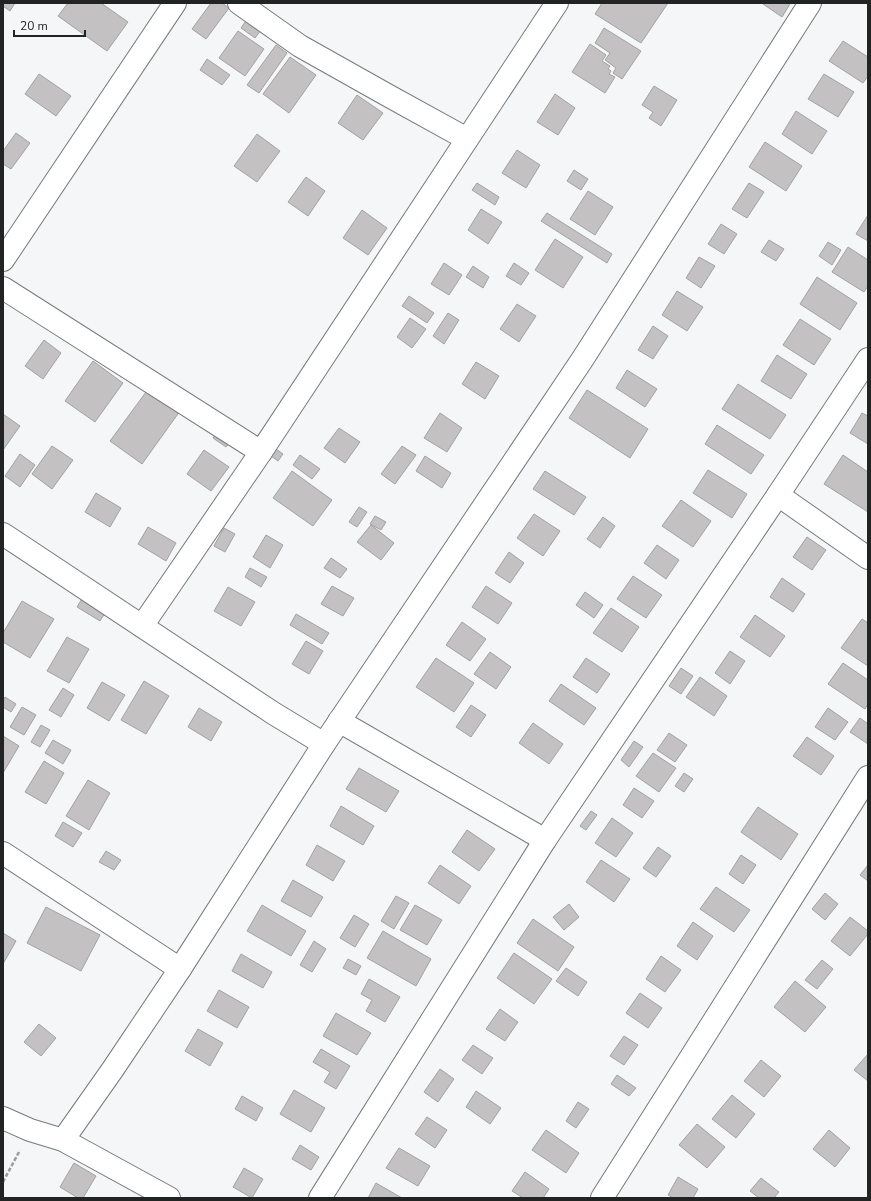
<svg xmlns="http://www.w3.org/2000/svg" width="871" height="1201" font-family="'Nunito Sans',sans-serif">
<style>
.building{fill:#c3c1c2;stroke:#a3a2a3}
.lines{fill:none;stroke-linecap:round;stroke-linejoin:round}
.minor-casing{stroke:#787a7c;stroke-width:24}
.path{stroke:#999b9c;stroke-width:2.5;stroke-dasharray:4 2;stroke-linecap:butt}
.minor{stroke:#fff;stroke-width:22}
</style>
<rect width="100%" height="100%" fill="#f4f6f8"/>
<g class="building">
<path d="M3,3h12l-5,8 -7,-5z"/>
<path d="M68,3h33l27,19 -21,29 -49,-35z"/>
<path d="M211,3h11l7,5 -23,31 -14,-10z"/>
<path d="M602,3h66l-27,40 -46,-29z"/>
<path d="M764,3h24l2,1 -8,13 -19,-13z"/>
<path d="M250,15l14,11 -9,12 -14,-10z"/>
<path d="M604,28l37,23 -19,28 -9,-6 3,-5 -11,-8 5,-7 -15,-10z"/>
<path d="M238,31l26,18 -19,27 -26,-18z"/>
<path d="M843,41l25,16v19l-5,7 -34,-22z"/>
<path d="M590,44l16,11 -4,6 8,5 -2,3 3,2 -2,3 6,3 -10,16 -33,-21z"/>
<path d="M276,45l11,8 -28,40 -12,-8z"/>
<path d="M290,57l26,18 -27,38 -26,-19z"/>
<path d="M207,59l23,16 -8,10 -22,-15z"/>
<path d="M39,74l32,22 -15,20 -31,-22z"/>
<path d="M824,74l30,18 -16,25 -30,-18z"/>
<path d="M654,86l23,14 -16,26 -12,-8 4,-6 -11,-7z"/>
<path d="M555,94l20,14 -17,27 -21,-13z"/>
<path d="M357,95l26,18 -20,27 -25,-17z"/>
<path d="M796,111l31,20 -15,23 -30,-20z"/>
<path d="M16,133l14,10 -19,26 -8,-5v-13z"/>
<path d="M257,134l23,17 -23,31 -23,-16z"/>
<path d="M765,142l37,24 -16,25 -37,-24z"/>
<path d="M517,150l23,15 -14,23 -24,-15z"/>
<path d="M574,170l14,9 -7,11 -14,-9z"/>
<path d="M306,177l19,14 -17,25 -20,-14z"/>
<path d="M477,183l22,14 -4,8 -23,-15z"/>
<path d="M749,183l15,9 -17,26 -15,-9z"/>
<path d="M588,191l25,16 -18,28 -25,-16z"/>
<path d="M481,209l21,13 -14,22 -20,-14z"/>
<path d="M362,210l25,18 -19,27 -25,-17z"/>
<path d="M547,213l65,41 -5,9 -66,-42z"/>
<path d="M868,215v26l-12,-7z"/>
<path d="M721,224l16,10 -13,20 -16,-10z"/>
<path d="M555,239l28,18 -20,31 -28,-18z"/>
<path d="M769,240l15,9 -8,12 -15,-9z"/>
<path d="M828,242l13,8 -9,15 -13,-9z"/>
<path d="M848,247l20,13v26l-4,6 -32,-20z"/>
<path d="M699,257l16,9 -14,22 -15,-10z"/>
<path d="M444,263l18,12 -13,20 -18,-11z"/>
<path d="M514,263l15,10 -8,12 -15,-9z"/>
<path d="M473,266l16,11 -6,11 -17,-11z"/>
<path d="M817,277l40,26 -17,27 -40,-26z"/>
<path d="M677,291l26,16 -16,24 -25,-16z"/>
<path d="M409,296l25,17 -7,10 -25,-17z"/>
<path d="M517,304l19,12 -17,26 -19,-13z"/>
<path d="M448,313l11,7 -15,24 -11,-8z"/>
<path d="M410,318l16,11 -14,19 -15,-11z"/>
<path d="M800,319l31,20 -17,26 -31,-20z"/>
<path d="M653,326l15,10 -15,23 -15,-9z"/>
<path d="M44,340l17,13 -18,26 -18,-13z"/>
<path d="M777,355l30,19 -16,25 -30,-18z"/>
<path d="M93,361l30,22 -28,39 -30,-21z"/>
<path d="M476,362l23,14 -14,23 -23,-15z"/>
<path d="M627,370l30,19 -12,18 -29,-19z"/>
<path d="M738,384l48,31 -16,24 -48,-30z"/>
<path d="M149,388l31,23 -38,53 -32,-23z"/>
<path d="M587,390l61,39 -18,29 -61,-40z"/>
<path d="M440,413l22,15 -15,24 -23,-14z"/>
<path d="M862,413l6,3v28l-18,-11z"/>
<path d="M3,414l17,12 -17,24z"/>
<path d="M717,425l47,30 -13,19 -46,-30z"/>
<path d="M220,428l13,10 -7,9 -13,-9z"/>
<path d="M339,428l21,14 -15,21 -21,-15z"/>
<path d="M52,446l21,14 -21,29 -20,-15z"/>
<path d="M402,446l14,9 -21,29 -14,-10z"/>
<path d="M276,449l7,5 -5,7 -7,-5z"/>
<path d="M204,450l25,17 -18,24 -24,-17z"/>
<path d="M20,454l15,11 -15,22 -15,-11z"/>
<path d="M300,455l20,14 -8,10 -19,-14z"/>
<path d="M843,455l25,17v40l-44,-28z"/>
<path d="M425,456l26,17 -9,15 -26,-17z"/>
<path d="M708,470l39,24 -15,24 -39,-25z"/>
<path d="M292,471l40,29 -19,26 -40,-28z"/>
<path d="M545,471l41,26 -12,18 -41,-26z"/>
<path d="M96,493l25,15 -11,19 -25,-15z"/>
<path d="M681,500l30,21 -18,26 -31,-21z"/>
<path d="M359,507l8,5 -10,15 -8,-5z"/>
<path d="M534,514l26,17 -17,25 -26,-18z"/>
<path d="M375,516l11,6 -5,8 -11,-6z"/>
<path d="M603,517l12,9 -15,22 -13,-9z"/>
<path d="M371,525l23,18 -13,17 -24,-18z"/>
<path d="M148,527l28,16 -10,18 -28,-17z"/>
<path d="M224,528l11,6 -10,18 -11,-6z"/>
<path d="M266,535l17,10 -13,23 -17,-11z"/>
<path d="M807,537l19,13 -14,20 -19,-13z"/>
<path d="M657,545l22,15 -13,19 -22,-16z"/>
<path d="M509,552l15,11 -14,20 -15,-10z"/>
<path d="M331,558l16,11 -7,9 -16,-10z"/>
<path d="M250,568l17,9 -6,10 -16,-10z"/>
<path d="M633,576l29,19 -16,23 -29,-19z"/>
<path d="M782,578l23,16 -12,18 -23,-15z"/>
<path d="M332,586l22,12 -11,18 -22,-12z"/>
<path d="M486,586l26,17 -14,21 -26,-17z"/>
<path d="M228,587l27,15 -14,24 -27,-15z"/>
<path d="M585,592l18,13 -9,13 -18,-13z"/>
<path d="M83,597l24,13 -7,11 -23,-14z"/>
<path d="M22,601l32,18 -24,39 -27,-16v-9z"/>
<path d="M611,608l28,19 -17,25 -29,-19z"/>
<path d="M296,614l33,19 -7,11 -32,-19z"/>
<path d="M755,615l30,21 -15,21 -30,-20z"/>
<path d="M862,619l6,4v43l-27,-18z"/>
<path d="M462,622l24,17 -16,22 -24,-16z"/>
<path d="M67,637l22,12 -20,34 -22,-12z"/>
<path d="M306,641l17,10 -14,23 -17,-10z"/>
<path d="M730,651l15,10 -15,23 -15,-11z"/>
<path d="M490,652l21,15 -15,22 -22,-15z"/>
<path d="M436,658l38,25 -20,29 -38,-25z"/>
<path d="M586,658l24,16 -13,19 -24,-16z"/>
<path d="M843,663l25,17v24l-3,5 -37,-25z"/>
<path d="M681,668l12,8 -12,18 -12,-8z"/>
<path d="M700,677l27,19 -13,20 -28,-19z"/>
<path d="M144,681l25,15 -23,38 -25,-14z"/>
<path d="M102,682l23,13 -16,26 -22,-13z"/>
<path d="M561,684l35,24 -12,17 -35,-24z"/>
<path d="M63,688l11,7 -13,22 -12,-7z"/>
<path d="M5,697l11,7 -5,8 -8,-5v-6z"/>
<path d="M471,705l15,10 -15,22 -15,-10z"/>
<path d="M22,707l14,8 -12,20 -14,-8z"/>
<path d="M199,708l23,14 -11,19 -23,-14z"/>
<path d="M828,708l20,14 -13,18 -20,-13z"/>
<path d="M860,718l8,6v20l-18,-12z"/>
<path d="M533,723l30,21 -14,20 -30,-21z"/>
<path d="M41,725l9,5 -10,17 -9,-5z"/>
<path d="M669,733l18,12 -12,17 -18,-12z"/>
<path d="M3,736l16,10 -16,27z"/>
<path d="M807,737l27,19 -13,19 -28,-19z"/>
<path d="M53,740l18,10 -8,14 -18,-11z"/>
<path d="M634,741l9,6 -14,20 -8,-7z"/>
<path d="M653,753l23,15 -17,24 -23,-16z"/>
<path d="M44,761l20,12 -18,31 -21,-12z"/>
<path d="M359,768l40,23 -13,21 -40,-23z"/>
<path d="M684,773l9,6 -9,13 -9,-6z"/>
<path d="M88,780l22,13 -21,37 -23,-14z"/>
<path d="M634,788l20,13 -12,17 -19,-13z"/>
<path d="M341,806l33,20 -11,19 -33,-19z"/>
<path d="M758,807l40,27 -17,26 -40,-28z"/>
<path d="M591,811l6,4 -11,15 -6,-4z"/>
<path d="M612,818l21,15 -17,24 -21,-14z"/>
<path d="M63,822l19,11 -9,14 -18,-11z"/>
<path d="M467,830l28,19 -16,22 -27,-19z"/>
<path d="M317,845l28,16 -12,20 -27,-16z"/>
<path d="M658,847l13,9 -15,21 -13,-9z"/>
<path d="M106,851l15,9 -7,10 -15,-8z"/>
<path d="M741,855l15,10 -13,19 -14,-10z"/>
<path d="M601,860l29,19 -16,23 -28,-20z"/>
<path d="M440,865l31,21 -12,18 -31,-21z"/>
<path d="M868,865v16l-8,-6z"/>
<path d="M293,880l30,17 -12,20 -30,-16z"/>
<path d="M716,887l34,23 -16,22 -34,-23z"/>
<path d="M825,893l13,11 -13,16 -13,-11z"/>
<path d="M396,896l13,7 -15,26 -13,-8z"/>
<path d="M569,904l10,13 -15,13 -11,-13z"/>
<path d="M262,905l44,26 -15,25 -44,-25z"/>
<path d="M415,905l27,15 -15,25 -27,-15z"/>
<path d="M46,907l54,28 -19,36 -54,-28z"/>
<path d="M354,915l15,9 -14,23 -15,-9z"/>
<path d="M850,917l18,14v3l-18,22 -19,-15z"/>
<path d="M533,919l41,28 -16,24 -41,-28z"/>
<path d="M693,922l20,14 -16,24 -20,-14z"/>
<path d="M383,931l48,28 -15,27 -49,-28z"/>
<path d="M3,933l13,8 -13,23z"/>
<path d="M314,941l12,8 -14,23 -12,-7z"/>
<path d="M514,953l38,26 -18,25 -37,-26z"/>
<path d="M241,954l31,18 -9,16 -31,-17z"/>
<path d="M661,956l20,14 -16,22 -19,-13z"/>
<path d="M348,959l13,7 -5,9 -13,-7z"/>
<path d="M822,960l11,9 -16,20 -12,-9z"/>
<path d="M566,968l21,14 -9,14 -22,-15z"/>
<path d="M369,979l31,18 -15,25 -19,-11 6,-11 -11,-6z"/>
<path d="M795,981l31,26 -21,25 -31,-25z"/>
<path d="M219,990l30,17 -12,21 -30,-17z"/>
<path d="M640,993l22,15 -14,20 -22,-15z"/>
<path d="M500,1009l18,13 -13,19 -19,-12z"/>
<path d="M336,1013l35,20 -14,22 -34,-19z"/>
<path d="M39,1024l17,14 -15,18 -17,-14z"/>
<path d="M198,1029l25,14 -13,23 -25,-15z"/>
<path d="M624,1036l14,9 -14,20 -14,-9z"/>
<path d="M473,1045l20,13 -11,16 -20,-14z"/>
<path d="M321,1049l29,17 -14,23 -12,-7 6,-10 -17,-10z"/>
<path d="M868,1054v27l-14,-11z"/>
<path d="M761,1060l20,16 -17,21 -20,-16z"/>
<path d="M440,1069l14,10 -16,23 -14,-10z"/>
<path d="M617,1075l19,13 -7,8 -18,-12z"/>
<path d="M294,1090l31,18 -14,24 -31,-18z"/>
<path d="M476,1091l25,17 -11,16 -24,-17z"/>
<path d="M732,1095l23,19 -19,24 -24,-19z"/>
<path d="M242,1096l21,12 -7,13 -21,-12z"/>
<path d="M578,1102l11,7 -13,19 -10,-7z"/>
<path d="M427,1117l20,13 -12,18 -20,-14z"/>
<path d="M697,1124l28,23 -18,21 -28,-23z"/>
<path d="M546,1130l33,23 -13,20 -34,-23z"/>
<path d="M829,1130l21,18 -15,19 -22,-18z"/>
<path d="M300,1145l19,12 -8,13 -19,-11z"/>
<path d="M399,1148l31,18 -12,20 -32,-18z"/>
<path d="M74,1163l22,13 -13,22h-5l-18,-11z"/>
<path d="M244,1168l19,11 -11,19 -19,-11z"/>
<path d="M525,1172l24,17 -6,9h-20l-11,-7z"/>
<path d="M678,1177l20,12 -5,9h-20l-5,-3z"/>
<path d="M761,1178l18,14 -5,6h-15l-9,-7z"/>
<path d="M376,1183l26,15h-34z"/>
</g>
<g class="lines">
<defs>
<g id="minor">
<path d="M239,3l61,43 89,50 78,43"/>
<path d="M3,260l172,-257"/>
<path d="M3,288l258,164"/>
<path d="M778,495l90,63"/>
<path d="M3,534l270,179 51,31"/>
<path d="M142,626l119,-174 296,-449"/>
<path d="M339,721l206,119"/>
<path d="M3,853l177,116"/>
<path d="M3,1118l27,12 33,10 106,58"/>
<path d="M63,1140l50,-71 67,-100 144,-225 258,-384 228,-357"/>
<path d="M320,1198l225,-358 233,-345 90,-136"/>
<path d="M602,1198l266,-421"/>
</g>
</defs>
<use href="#minor" class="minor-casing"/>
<path class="path" d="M3,1182l17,-32"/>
<use href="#minor" class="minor"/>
</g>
<rect width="871" height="1201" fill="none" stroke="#222323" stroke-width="8"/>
<path d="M14 30v6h71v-6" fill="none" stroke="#222323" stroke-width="2"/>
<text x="20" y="30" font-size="12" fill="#222323" stroke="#f4f6f8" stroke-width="3" paint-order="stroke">20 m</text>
</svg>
